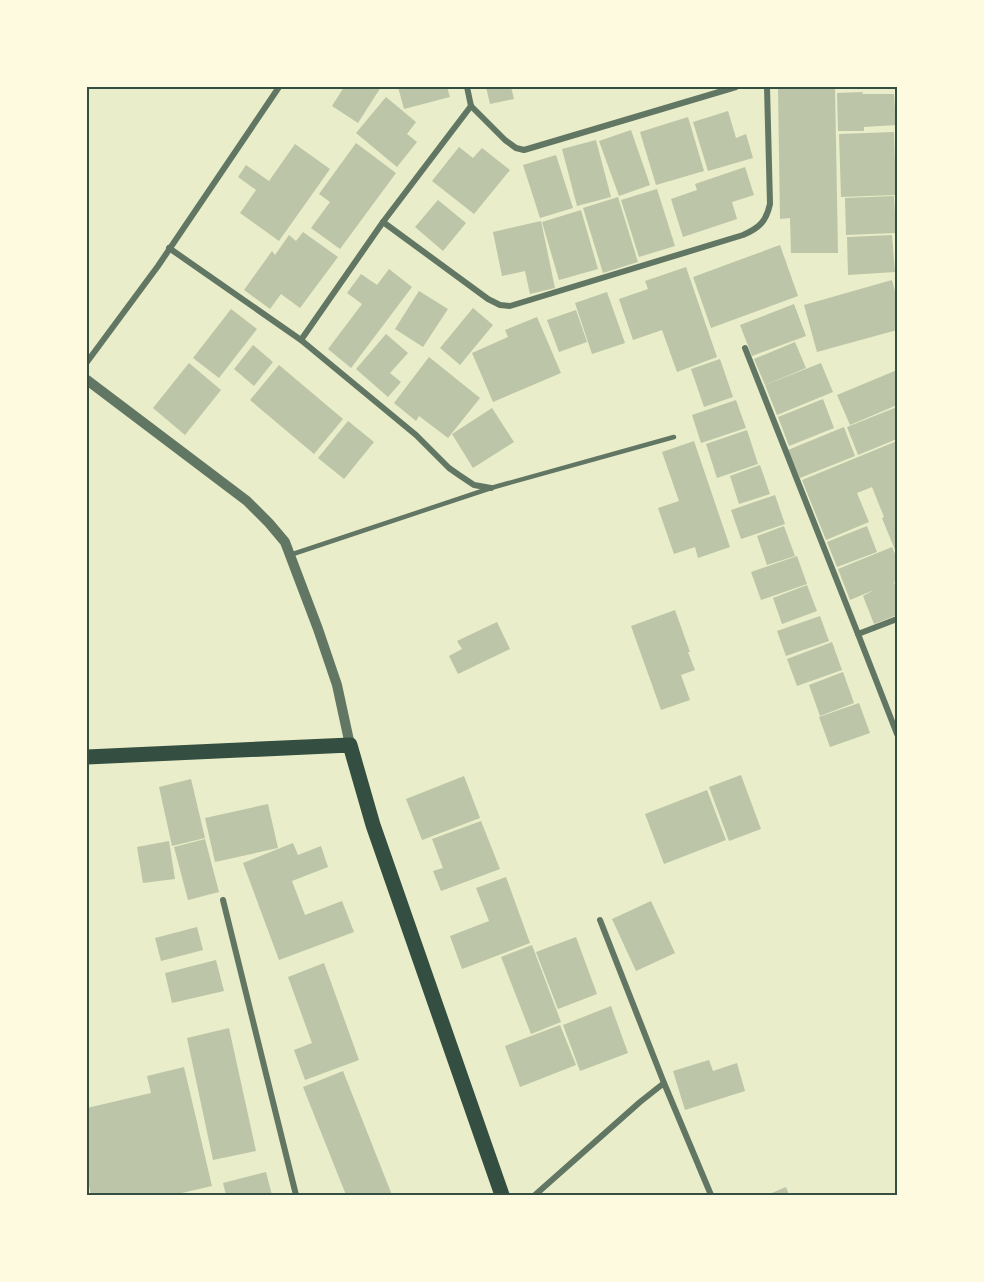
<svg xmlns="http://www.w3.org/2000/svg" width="984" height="1282" font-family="Literata,serif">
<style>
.building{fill:#bcc5a7}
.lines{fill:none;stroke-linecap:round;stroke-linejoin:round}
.service{stroke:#617663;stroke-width:4.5}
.minor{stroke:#617663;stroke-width:6}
.tertiary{stroke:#617663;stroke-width:10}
.primary{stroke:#344e41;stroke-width:15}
.neatline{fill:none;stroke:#344e41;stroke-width:2}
</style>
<rect width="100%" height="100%" fill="#e9edc9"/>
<g class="building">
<path d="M344,87h37l-23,36 -26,-17z"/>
<path d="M398,87h49l3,10 -46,12z"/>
<path d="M486,87h25l3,12 -24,5z"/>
<path d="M778,87h57l3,166h-47l-1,-35 -10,1z"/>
<path d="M863,92l-1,2h32l2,31 -32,2v4h-26l-1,-38z"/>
<path d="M386,97l30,25 -9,12 10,8 -20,25 -41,-34z"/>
<path d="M728,111l8,27 10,-4 7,24 -45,13 -15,-49z"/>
<path d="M688,117l16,54 -48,14 -16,-53z"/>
<path d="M631,130l19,55 -31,11 -20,-55z"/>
<path d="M894,132l2,63 -55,2 -2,-63z"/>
<path d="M596,140l15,57 -34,9 -15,-57z"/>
<path d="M356,143l40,30 -56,76 -29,-21 19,-26 -11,-8z"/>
<path d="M295,144l35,25 -51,72 -39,-28 16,-23 -18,-13 8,-12 23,16z"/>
<path d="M459,147l14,11 9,-10 28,22 -36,44 -42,-33z"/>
<path d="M556,155l17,53 -33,10 -17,-53z"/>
<path d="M745,167l9,28 -22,7 5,17 -54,18 -12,-38 26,-9 -2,-6z"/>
<path d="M657,189l18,57 -36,11 -18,-57z"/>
<path d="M894,196l2,37 -50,2 -1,-37z"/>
<path d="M618,197l20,65 -35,11 -20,-65z"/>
<path d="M438,200l28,23 -23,28 -28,-24z"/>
<path d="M581,210l17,59 -39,11 -17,-58z"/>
<path d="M541,221l14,67 -25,6 -5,-23 -23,5 -9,-44z"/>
<path d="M303,232l35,25 -38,51 -19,-14 -11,15 -26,-19 28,-39 3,4 14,-20 7,6z"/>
<path d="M892,235l3,37 -47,3 -1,-38z"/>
<path d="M780,245l18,51 -87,32 -18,-51z"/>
<path d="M686,267l31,90 -40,15 -15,-42 -29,10 -14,-41 29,-10 -3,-8z"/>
<path d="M389,269l23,18 -61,81 -23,-19 34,-45 -15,-11 14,-19 16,11z"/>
<path d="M892,280l5,19v31l-80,22 -13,-47z"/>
<path d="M419,291l29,18 -25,38 -28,-18z"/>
<path d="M607,292l18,51 -33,11 -17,-51z"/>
<path d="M794,304l12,32 -54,20 -12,-31z"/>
<path d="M473,308l20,17 -33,40 -20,-17z"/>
<path d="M231,309l26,20 -38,49 -26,-20z"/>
<path d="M576,310l11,32 -28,10 -12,-32z"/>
<path d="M537,317l24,56 -68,29 -21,-49 36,-16 -3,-7z"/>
<path d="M386,334l22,19 -18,20 11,9 -13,15 -32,-28z"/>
<path d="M795,342l11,26 -41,17 -11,-26z"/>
<path d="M253,345l20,17 -19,24 -20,-17z"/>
<path d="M429,357l51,41 -32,40 -29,-22 -3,5 -22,-18z"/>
<path d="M720,359l13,38 -29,10 -13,-38z"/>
<path d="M189,363l32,27 -36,45 -32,-27z"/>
<path d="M821,363l12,29 -56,23 -12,-30z"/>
<path d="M279,365l64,54 -29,35 -64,-54z"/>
<path d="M897,370v35l-47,20 -13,-30z"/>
<path d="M823,399l11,29 -45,18 -11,-29z"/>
<path d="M736,400l10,28 -45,15 -9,-28z"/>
<path d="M897,407v32l-39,16 -11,-28z"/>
<path d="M492,408l22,34 -41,26 -21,-34z"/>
<path d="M348,421l26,21 -30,37 -26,-21z"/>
<path d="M844,427l11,29 -55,22 -12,-28z"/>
<path d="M747,430l11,34 -41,14 -11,-34z"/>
<path d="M694,441l36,106 -32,11 -3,-11 -21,7 -16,-46 21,-7 -17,-49z"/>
<path d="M897,441v114l-15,-37 2,-1 -12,-30 -15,6 12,29 -43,18 -24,-60z"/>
<path d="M760,465l10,29 -31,10 -9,-28z"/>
<path d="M775,495l10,29 -44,15 -10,-29z"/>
<path d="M784,526l11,30 -28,9 -10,-29z"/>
<path d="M867,526l10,26 -40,15 -10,-25z"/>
<path d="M892,547l5,11v22l-3,2 3,7v26l-23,9 -11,-28 11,-6 -24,10 -12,-31z"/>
<path d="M797,556l10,28 -46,16 -10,-28z"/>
<path d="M807,585l10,26 -35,13 -9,-26z"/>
<path d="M675,610l15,42h-2l7,18 -14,5 9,25 -29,10 -30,-84z"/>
<path d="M820,616l9,25 -43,15 -9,-25z"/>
<path d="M497,622l13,27 -52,25 -9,-18 13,-7 -5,-8z"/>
<path d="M832,642l10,28 -45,16 -10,-27z"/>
<path d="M843,672l11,31 -34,13 -11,-31z"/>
<path d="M859,703l11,30 -40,14 -11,-30z"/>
<path d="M741,775l20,54 -32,12 -20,-54z"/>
<path d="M464,776l16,42 -58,22 -16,-41z"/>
<path d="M191,779l14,59 -33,8 -13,-59z"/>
<path d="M707,790l19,50 -62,24 -19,-50z"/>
<path d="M268,804l10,44 -63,14 -10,-44z"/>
<path d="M481,821l19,48 -59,22 -8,-20 10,-3 -11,-29z"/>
<path d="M205,839l14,53 -31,8 -14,-53z"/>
<path d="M169,841l6,38 -32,4 -6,-36z"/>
<path d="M293,843l5,12 23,-9 7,21 -36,14 13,34 37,-14 12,31 -75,28 -36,-97z"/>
<path d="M506,877l24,66 -68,26 -12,-33 39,-15 -13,-33z"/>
<path d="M651,901l24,52 -39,18 -24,-52z"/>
<path d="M197,927l6,23 -42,11 -6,-23z"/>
<path d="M576,937l21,57 -39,15 -22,-57z"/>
<path d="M532,945l29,77 -30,12 -30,-77z"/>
<path d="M216,960l8,31 -52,12 -7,-30z"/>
<path d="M324,963l35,97 -54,20 -11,-30 18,-7 -24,-66z"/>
<path d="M611,1006l17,47 -48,18 -17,-46z"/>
<path d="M560,1025l16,40 -56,22 -15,-41z"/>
<path d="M229,1028l27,123 -43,9 -26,-122z"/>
<path d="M709,1060l4,11 24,-8 8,28 -60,19 -12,-39z"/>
<path d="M184,1067l28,119 -39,9h-82l-4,-18v-69l64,-15 -4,-17z"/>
<path d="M343,1071l49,124h-46l-43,-108z"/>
<path d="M266,1172l6,23h-46l-3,-12z"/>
<path d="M786,1187l3,8h-22z"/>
</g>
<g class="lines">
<path class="service" d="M290,555l201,-67 183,-51"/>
<g class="minor">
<path d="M467,87l4,19 34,34 11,8 8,2 212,-63"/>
<path d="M383,222l105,77 12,6 10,1 233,-71c16,-7 23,-13 27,-31l-3,-117"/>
<path d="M169,248l132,92 115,95 33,33 10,7 15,10 17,3"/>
<path d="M301,340l82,-118 88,-116"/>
<path d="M745,348l113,286"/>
<path d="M87,362l71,-96 121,-179"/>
<path d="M897,619l-39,15 39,100"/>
<path d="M223,900l73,295"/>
<path d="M600,920l64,163"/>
<path d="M535,1195l105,-93 24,-19 47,112"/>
</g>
<path class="tertiary" d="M87,380l160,121 22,22 16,19 33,87 19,56 13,60"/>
<path class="primary" d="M87,757l263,-12 23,80 129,370"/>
</g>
<rect width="984" height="1282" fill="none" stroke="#fefae0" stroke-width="177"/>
<rect x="88" y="88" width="808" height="1106" class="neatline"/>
</svg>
